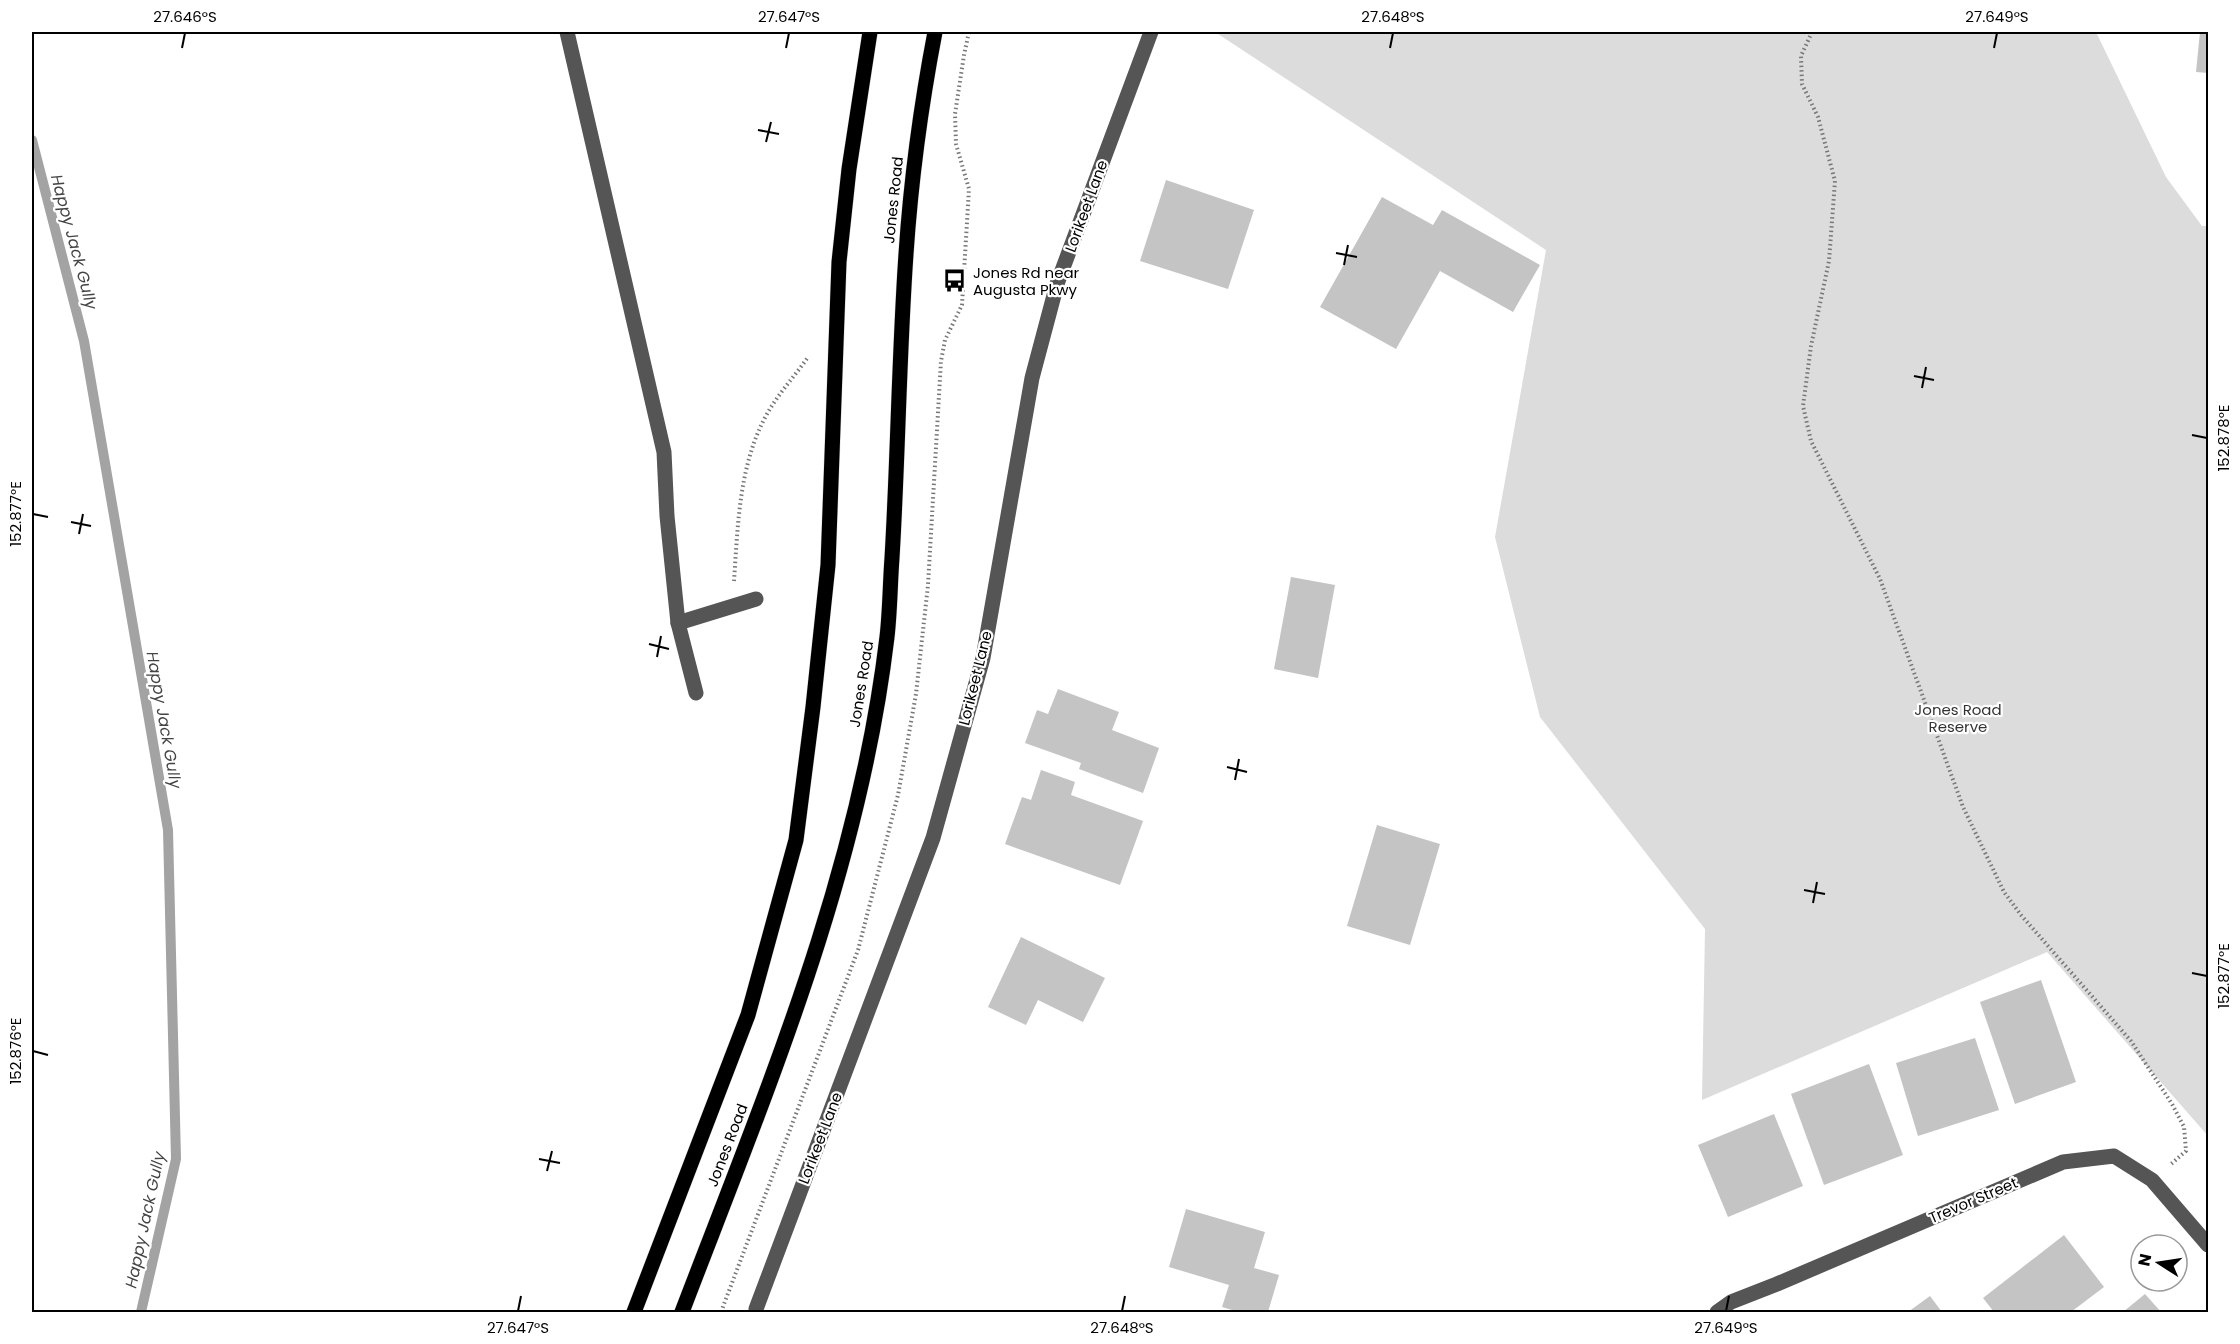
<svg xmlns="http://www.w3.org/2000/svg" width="2240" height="1344" font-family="Poppins,sans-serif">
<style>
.green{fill:#dcdcdc}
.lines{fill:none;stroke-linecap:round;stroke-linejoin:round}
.stream{stroke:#a3a3a3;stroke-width:10}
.building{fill:#c4c4c4}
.major-casing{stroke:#dbdbdb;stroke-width:16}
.path{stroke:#777;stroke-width:4;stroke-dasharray:1.5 3;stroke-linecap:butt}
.minor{stroke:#555;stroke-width:15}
.major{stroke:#000;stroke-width:15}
.ticks{fill:none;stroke:#000;stroke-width:2}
.labels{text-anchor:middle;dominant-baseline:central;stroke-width:4.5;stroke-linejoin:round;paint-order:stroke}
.street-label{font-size:15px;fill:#000;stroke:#fff}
.poi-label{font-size:15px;fill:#000;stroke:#fff;text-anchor:start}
.park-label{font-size:15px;fill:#333;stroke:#fff}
.water-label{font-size:16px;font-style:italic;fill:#444;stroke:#fff}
.neatline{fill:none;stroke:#000;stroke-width:2}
.ticks-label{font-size:15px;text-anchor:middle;fill:#000}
</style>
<rect width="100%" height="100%" fill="#fff"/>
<path class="green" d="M1215,32h881l70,145 36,49h6v910l-161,-184 -345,148 3,-171 -165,-212 -45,-180 51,-287z"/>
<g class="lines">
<path class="stream" d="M32,140l52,201 84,489 8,329 -35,153"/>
</g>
<g class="building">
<path d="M2200,32h8v41l-12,-1z"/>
<path d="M1166,180l88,30 -26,79 -88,-28z"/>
<path d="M1382,197l51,28 9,-15 98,55 -27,47 -73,-41 -44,78 -76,-42z"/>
<path d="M1291,577l44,8 -17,93 -44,-9z"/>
<path d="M1058,689l61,23 -7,18 47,18 -16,45 -64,-24 2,-6 -56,-20 12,-33 11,4z"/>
<path d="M1041,770l34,12 -4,13 72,26 -23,64 -115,-41 17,-47 9,3z"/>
<path d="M1377,825l63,19 -30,101 -63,-19z"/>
<path d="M1021,937l84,41 -22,44 -45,-22 -12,25 -38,-18z"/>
<path d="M2041,980l35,102 -61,22 -35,-102z"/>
<path d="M1975,1038l24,72 -81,26 -22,-73z"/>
<path d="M1869,1064l34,91 -79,30 -33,-91z"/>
<path d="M1774,1114l29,72 -75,31 -30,-72z"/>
<path d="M1186,1209l79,23 -11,36 25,7 -11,37h-29l-17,-5 7,-22 -60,-18z"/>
<path d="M2064,1235l40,52 -33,25h-77l-11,-14z"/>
<path d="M2145,1294l16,18h-38z"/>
<path d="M1930,1296l12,16h-34z"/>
</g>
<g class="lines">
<defs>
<g id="major">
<path d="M634,1312l114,-297 48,-175 17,-133 15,-142 11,-303 10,-93 21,-137"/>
<path d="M682,1312c84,-220 177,-438 205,-675 3,-26 3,-52 5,-79 6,-101 7,-203 14,-304 5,-75 15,-149 29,-222"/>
</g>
</defs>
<use href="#major" class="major-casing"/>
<g class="path">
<path d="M1812,32l-11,24 1,28 16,33 17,64 -6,80 -18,85 -8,60 8,35 69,138 83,228 41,85 17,23 110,126 41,63 12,23 2,24 -15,13"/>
<path d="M734,581c4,-57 5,-117 33,-167 11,-20 28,-38 41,-57"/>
<path d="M721,1312l137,-362 40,-155 18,-101 12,-109 13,-224 4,-21 17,-35 7,-116 -13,-45 -1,-30 9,-59 5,-23"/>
</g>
<g class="minor">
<path d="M567,32l97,420 3,64 11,107 18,70"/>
<path d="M678,623l78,-24"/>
<path d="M756,1312v-3l177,-471 50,-180 49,-280 25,-94 94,-252"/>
<path d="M1717,1312l14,-10 46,-18 286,-122 51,-6 38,24 56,65"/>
</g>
<use href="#major" class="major"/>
</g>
<path class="ticks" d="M182,48l3,-15M786,48l3,-15M1390,48l3,-15M1994,48l3,-15M758,130l21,4M766,142l5,-20M1336,253l21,4M1344,265l4,-20M1914,376l20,4M1922,388l4,-21M2192,435l15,3M33,514l15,3M71,522l20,4M79,534l4,-20M649,644l20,5M657,657l4,-21M1227,767l20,5M1235,780l4,-21M1804,890l21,4M1813,903l4,-21M2192,973l15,3M33,1051l15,4M539,1159l21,4M547,1171l5,-20M518,1311l3,-15M1122,1311l3,-15M1726,1311l3,-15"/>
<defs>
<symbol id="bus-bare" viewBox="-9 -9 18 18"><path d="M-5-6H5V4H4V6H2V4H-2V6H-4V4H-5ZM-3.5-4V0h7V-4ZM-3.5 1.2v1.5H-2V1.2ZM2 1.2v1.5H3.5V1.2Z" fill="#000" stroke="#fff" stroke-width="2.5" paint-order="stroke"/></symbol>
</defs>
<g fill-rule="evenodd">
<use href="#bus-bare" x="938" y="264" width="33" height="33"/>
</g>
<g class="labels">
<g class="street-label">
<text transform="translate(893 200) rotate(-84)">Jones Road</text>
<text transform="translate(1086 206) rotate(-70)">Lorikeet Lane</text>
<text transform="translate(975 678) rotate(-76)">Lorikeet Lane</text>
<text transform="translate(861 684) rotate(-81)">Jones Road</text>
<text transform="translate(820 1138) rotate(-69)">Lorikeet Lane</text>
<text transform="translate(727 1145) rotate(-69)">Jones Road</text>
<text transform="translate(1973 1200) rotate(-23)">Trevor Street</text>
</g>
<g class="poi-label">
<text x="973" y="272">Jones Rd near<tspan x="973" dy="17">Augusta Pkwy</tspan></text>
</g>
<g class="park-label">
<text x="1958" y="709">Jones Road<tspan x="1958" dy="17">Reserve</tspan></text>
</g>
<g class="water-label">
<text transform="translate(74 242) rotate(75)">Happy Jack Gully</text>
<text transform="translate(164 720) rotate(80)">Happy Jack Gully</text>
<text transform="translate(145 1220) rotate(-78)">Happy Jack Gully</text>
</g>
</g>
<rect width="2240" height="1344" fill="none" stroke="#ffffff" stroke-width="66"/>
<g transform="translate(2159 1263) rotate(282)"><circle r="28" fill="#ffffff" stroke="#999999" stroke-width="1.5"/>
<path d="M0-4.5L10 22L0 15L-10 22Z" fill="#000000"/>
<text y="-9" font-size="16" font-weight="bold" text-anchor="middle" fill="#000000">N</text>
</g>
<rect x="33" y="33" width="2174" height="1278" class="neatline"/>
<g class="ticks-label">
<text x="185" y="22">27.646°S</text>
<text x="789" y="22">27.647°S</text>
<text x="1393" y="22">27.648°S</text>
<text x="1997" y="22">27.649°S</text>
<text transform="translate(2224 438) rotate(-90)" y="5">152.878°E</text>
<text transform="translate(16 514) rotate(-90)" y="5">152.877°E</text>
<text transform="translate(2224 976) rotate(-90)" y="5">152.877°E</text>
<text transform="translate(16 1051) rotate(-90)" y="5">152.876°E</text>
<text x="518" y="1333">27.647°S</text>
<text x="1122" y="1333">27.648°S</text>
<text x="1726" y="1333">27.649°S</text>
</g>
</svg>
